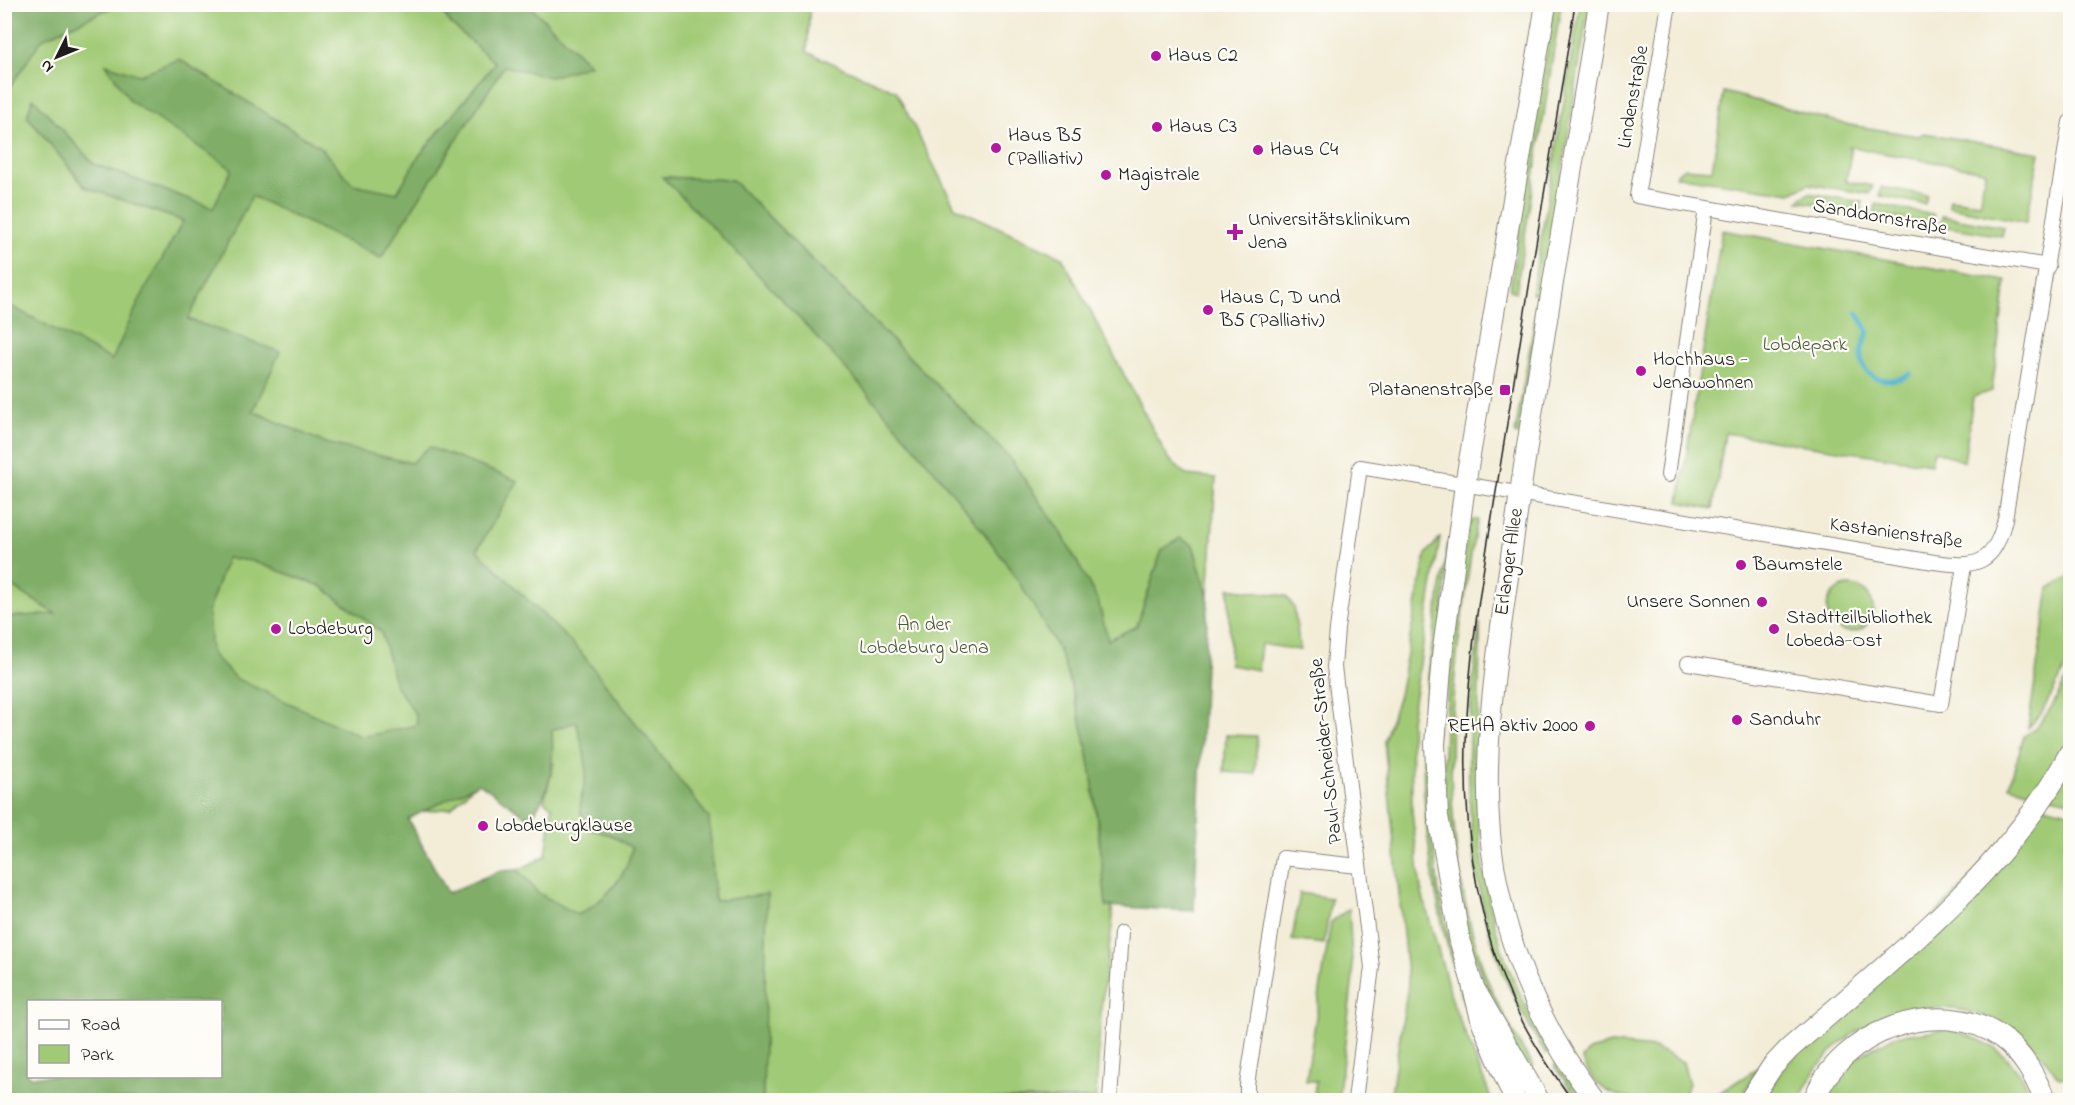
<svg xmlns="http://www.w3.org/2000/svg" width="2075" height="1105" font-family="'Indie Flower',sans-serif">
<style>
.green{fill:#a1ca76;stroke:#5e7349;stroke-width:1.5}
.forest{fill:#80ae67;stroke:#4e6542;stroke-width:1.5;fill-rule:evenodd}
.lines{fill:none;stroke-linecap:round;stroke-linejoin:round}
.stream{stroke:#4db2cc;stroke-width:5}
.street-casing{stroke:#88847a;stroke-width:16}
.secondary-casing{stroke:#88847a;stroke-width:22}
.primary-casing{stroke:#88847a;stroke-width:23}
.street{stroke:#fff;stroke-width:14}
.secondary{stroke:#fff;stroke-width:20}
.primary{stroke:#fff;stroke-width:21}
.tram{stroke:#1c1c1c;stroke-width:1.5}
.poi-dot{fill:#b5179e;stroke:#fdfcf7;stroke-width:2}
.labels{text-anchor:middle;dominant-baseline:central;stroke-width:4.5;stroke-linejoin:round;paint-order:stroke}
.poi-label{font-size:20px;fill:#1c1c1c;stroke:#fdfcf7;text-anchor:start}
.street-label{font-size:20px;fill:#1c1c1c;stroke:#fdfcf7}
.park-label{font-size:20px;fill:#4b593c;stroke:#fdfcf7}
</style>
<rect width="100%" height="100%" fill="#fdfcf7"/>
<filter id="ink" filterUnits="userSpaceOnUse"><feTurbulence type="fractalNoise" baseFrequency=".0167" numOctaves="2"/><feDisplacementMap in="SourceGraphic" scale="12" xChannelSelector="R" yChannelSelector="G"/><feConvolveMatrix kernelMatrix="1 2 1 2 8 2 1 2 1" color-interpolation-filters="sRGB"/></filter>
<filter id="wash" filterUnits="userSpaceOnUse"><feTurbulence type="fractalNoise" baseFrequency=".008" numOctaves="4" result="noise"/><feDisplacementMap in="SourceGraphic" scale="24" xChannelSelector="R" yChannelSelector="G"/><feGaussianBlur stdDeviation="1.35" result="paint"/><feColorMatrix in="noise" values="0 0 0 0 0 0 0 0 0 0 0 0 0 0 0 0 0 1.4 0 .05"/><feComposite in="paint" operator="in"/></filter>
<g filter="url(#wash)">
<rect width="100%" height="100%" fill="#f3edd8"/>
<g class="green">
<path d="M4,5h468l117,60 -60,-60h281l-3,47 89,39 59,116 107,50 106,201 18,17 30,3 -8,119 -15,-52 -31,5 -25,76 -29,15 -10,-40 -36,-67 -53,-77 -277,-277 -69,-3 110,110 108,118 80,97 57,76 43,77 18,59 11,45 10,89h5l8,70 -12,90 -5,91 -967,1 91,-24v-74l220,-93 106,-53 6,-49 -8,-6 10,-38 -60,3 -43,42 -47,6 -376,188v74l-23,24z"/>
<path d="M1554,5h7l-45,287 -6,-2z"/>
<path d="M1580,5h9l-70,430 -4,-1 24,-139 -7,-2z"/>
<path d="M1724,92l126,33 68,11 6,-3 116,20 -14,69 -77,-15 1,-8 30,4 5,-32 -108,-19 -29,-6 3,6 -5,29 27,5 -4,8 -61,-10 -17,9 -116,-17 8,-8 29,2z"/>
<path d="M1881,187l46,8 -2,9 -45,-8z"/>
<path d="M1809,193l53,9 -1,10 -63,-11z"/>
<path d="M1876,204l58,11 -2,9 -58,-10z"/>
<path d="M1942,216l62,11 -2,9 -62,-10z"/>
<path d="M1722,230l284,51 -14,110 -19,6 -9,65 -30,-12 -3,14 -206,-31 -12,76 -34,-7z"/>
<path d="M1472,520h6c-8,29 -10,60 -15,90 -18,117 -19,241 19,355 12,36 31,69 51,101l-6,5c-14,-28 -32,-56 -42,-85 -30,-79 -45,-171 -40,-255 3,-68 14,-136 23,-203z"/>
<path d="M1440,538l-29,182 1,92 9,78 33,116 37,92 -4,2h-97l18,-115 -24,-244 15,-46 27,-141z"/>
<path d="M1448,543l-18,278 9,72 14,64 23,72 20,49 -3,2c-51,-119 -77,-245 -68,-374 4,-55 15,-109 23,-163z"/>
<path d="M2070,576v84l-29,54 -13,14 21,-140z"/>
<circle cx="1850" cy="609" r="23"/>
<path d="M1229,588l57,8 8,11 6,43 -39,-6 -3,26 -29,-5c2,-27 -1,-50 0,-77z"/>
<path d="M1480,622c0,118 -15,224 26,339 11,31 28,60 43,90l-3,3c-15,-25 -30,-50 -41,-76 -44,-108 -42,-242 -25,-356z"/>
<path d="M2070,672v67l-34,54 -27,-7 15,-50c23,-14 34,-41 46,-64z"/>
<path d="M1226,735l31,1 -2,38 -31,-2z"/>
<path d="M2070,765v36l-19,-4z"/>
<path d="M2044,806l26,6v264l-11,2c-5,-5 -7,-10 -11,-15 -8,-11 -21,-23 -33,-31 -76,-52 -183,-15 -215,68h-37l22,-36z"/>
<path d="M1300,893l31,5 -7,46 -32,-4z"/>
<path d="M1349,909l4,68 -15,123h-25l3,-19h-10l25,-159z"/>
<path d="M1946,1029c48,12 67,26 89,71h-214l22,-35 51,-29z"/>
<path d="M1611,1044l44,4 28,14 6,22 -9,16c-44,1 -80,5 -98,-42l8,-8z"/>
<path d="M1557,1063l27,37h-5l-25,-34z"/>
<path d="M1758,1068l-18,32h-32z"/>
</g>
<g class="forest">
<path d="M4,5l1,-1 112,1 -75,34 -36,54z"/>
<path d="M437,5h92l61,60 -40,12 -46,-11 -123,192 -129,-62 -64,123 92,33 -27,59 72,32 86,20 18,-16 89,34 -41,69 103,101 129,167 6,83 52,-7 -4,206h-758v-483l51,-3 -51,-32v-279l107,57 27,-59 44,-80 -98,-34 -58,-71 6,-18 61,66 119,44 19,-39 -102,-68 -24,-37 33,11 40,-16 141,88 33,37 44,9 22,-37 76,-93 -44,-39zM227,558l25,3 69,25 60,46 15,54 20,29 1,10 -55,12 -127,-59 -24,-25 -3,-42zM576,722c4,15 10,31 10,47 0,26 -14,34 2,60l23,6 21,13c-6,31 -27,52 -54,67l-40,-22 -20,-23 -19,1 -51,22 -40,-74 71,-36 51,36c22,-30 24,-53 22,-89zM28,1002h192v74h-192z"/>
<path d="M662,177l70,3 277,277 53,77 36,67 10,39 29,-14 25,-76 18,-12 13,7 15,52 -14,314 -88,-5c-8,-85 -14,-170 -45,-250 -4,-12 -13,-24 -19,-35 -28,-51 -63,-96 -100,-141 -88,-106 -182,-206 -280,-303z"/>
<path d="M1096,1099l-1,1h-180z"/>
</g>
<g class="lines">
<path class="stream" d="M1857,312l11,20c-2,7 -7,15 -7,23 1,27 31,30 49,19"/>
</g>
</g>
<g filter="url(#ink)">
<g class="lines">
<defs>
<g id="street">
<path d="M1669,4l-32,192 411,70"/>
<path d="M1668,475l38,-267"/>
<path d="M1688,663l253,41 23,-138"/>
<path d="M1110,1100l11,-167"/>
<path d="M1247,1100v-16l36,-226 76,8"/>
<path d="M1355,1100l17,-133 -38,-300 3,-38 23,-162 574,95c43,6 60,3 71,-43l65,-397"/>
</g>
<g id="secondary">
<path d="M1539,1100l-66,-114 -13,-44 -22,-126 -3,-72 7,-88 23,-171 81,-481"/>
<path d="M1595,1100c-56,-73 -90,-156 -103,-248 -13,-102 7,-209 21,-310 25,-180 57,-359 86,-538"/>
</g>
<g id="primary">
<path d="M1473,986l9,35 33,79"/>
<path d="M1750,1100l22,-33 17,-18c102,-89 216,-175 281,-296"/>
<path d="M1814,1100c25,-68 126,-107 188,-62 21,16 33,38 43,62"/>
</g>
</defs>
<use href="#street" class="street-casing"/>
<use href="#secondary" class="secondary-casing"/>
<use href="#primary" class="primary-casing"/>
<use href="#street" class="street"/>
<use href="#secondary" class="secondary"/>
<use href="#primary" class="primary"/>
<path class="tram" d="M1572,1100c-21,-30 -43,-62 -58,-96 -85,-188 -38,-380 -8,-574 23,-142 45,-284 69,-426"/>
</g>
</g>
<g class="poi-dot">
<circle cx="1156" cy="56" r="6"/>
<circle cx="1157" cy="127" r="6"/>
<circle cx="996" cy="148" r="6"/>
<circle cx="1258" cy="150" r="6"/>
<circle cx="1106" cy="175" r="6"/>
<path d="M1232 223h6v6h6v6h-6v6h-6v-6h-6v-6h6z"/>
<circle cx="1208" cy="310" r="6"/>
<circle cx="1641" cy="371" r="6"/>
<rect x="1499" y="384" width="12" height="12" rx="3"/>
<circle cx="1741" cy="565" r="6"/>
<circle cx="1762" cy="602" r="6"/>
<circle cx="276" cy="629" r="6"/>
<circle cx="1774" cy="629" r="6"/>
<circle cx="1737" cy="720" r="6"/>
<circle cx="1590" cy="726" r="6"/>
<circle cx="483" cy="826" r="6"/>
</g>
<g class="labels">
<g class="poi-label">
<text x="1168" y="56">Haus C2</text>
<text x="1169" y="127">Haus C3</text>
<text x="1008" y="136">Haus B5<tspan x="1008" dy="23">(Palliativ)</tspan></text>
<text x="1270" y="150">Haus C4</text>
<text x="1118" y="175">Magistrale</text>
<text x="1248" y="220">Universitätsklinikum<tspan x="1248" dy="23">Jena</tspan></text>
<text x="1220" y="298">Haus C, D und<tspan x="1220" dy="23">B5 (Palliativ)</tspan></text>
<text x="1653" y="360">Hochhaus -<tspan x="1653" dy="23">Jenawohnen</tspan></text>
<text x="1493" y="390" text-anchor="end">Platanenstraße</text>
<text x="1753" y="565">Baumstele</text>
<text x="1750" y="602" text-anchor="end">Unsere Sonnen</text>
<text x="1786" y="618">Stadtteilbibliothek<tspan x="1786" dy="23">Lobeda-Ost</tspan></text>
<text x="288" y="629">Lobdeburg</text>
<text x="1749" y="720">Sanduhr</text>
<text x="1578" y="726" text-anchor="end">REHA aktiv 2000</text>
<text x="495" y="826">Lobdeburgklause</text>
</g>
<g class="street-label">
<text transform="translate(1634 97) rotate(-80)">Lindenstraße</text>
<text transform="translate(1880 218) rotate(10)">Sanddornstraße</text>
<text transform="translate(1896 534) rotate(8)">Kastanienstraße</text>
<text transform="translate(1510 562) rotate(-82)">Erlanger Allee</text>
<text transform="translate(1327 751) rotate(-96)">Paul-Schneider-Straße</text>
</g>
<g class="park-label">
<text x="1805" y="345">Lobdepark</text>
<text x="924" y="625">An der<tspan x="924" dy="23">Lobdeburg Jena</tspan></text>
</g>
</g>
<rect width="2075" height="1105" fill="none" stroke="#fdfcf7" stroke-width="24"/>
<rect x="27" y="1000" width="195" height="78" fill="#fdfcf7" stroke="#a3a29f" stroke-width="1.5"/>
<rect x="39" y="1020" width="30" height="9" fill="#ffffff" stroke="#a3a29f" stroke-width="1.5"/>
<text x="81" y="1030" font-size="18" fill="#1c1c1c">Road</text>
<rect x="39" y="1045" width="30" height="18" fill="#a1ca76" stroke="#a3a29f" stroke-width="1.5"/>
<text x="81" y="1060" font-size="18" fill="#1c1c1c">Park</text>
<g transform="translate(57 57) rotate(227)" stroke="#fdfcf7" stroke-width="4.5" paint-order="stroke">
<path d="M0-4.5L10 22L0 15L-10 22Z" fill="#1c1c1c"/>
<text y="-9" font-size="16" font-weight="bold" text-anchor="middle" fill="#1c1c1c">N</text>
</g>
</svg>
